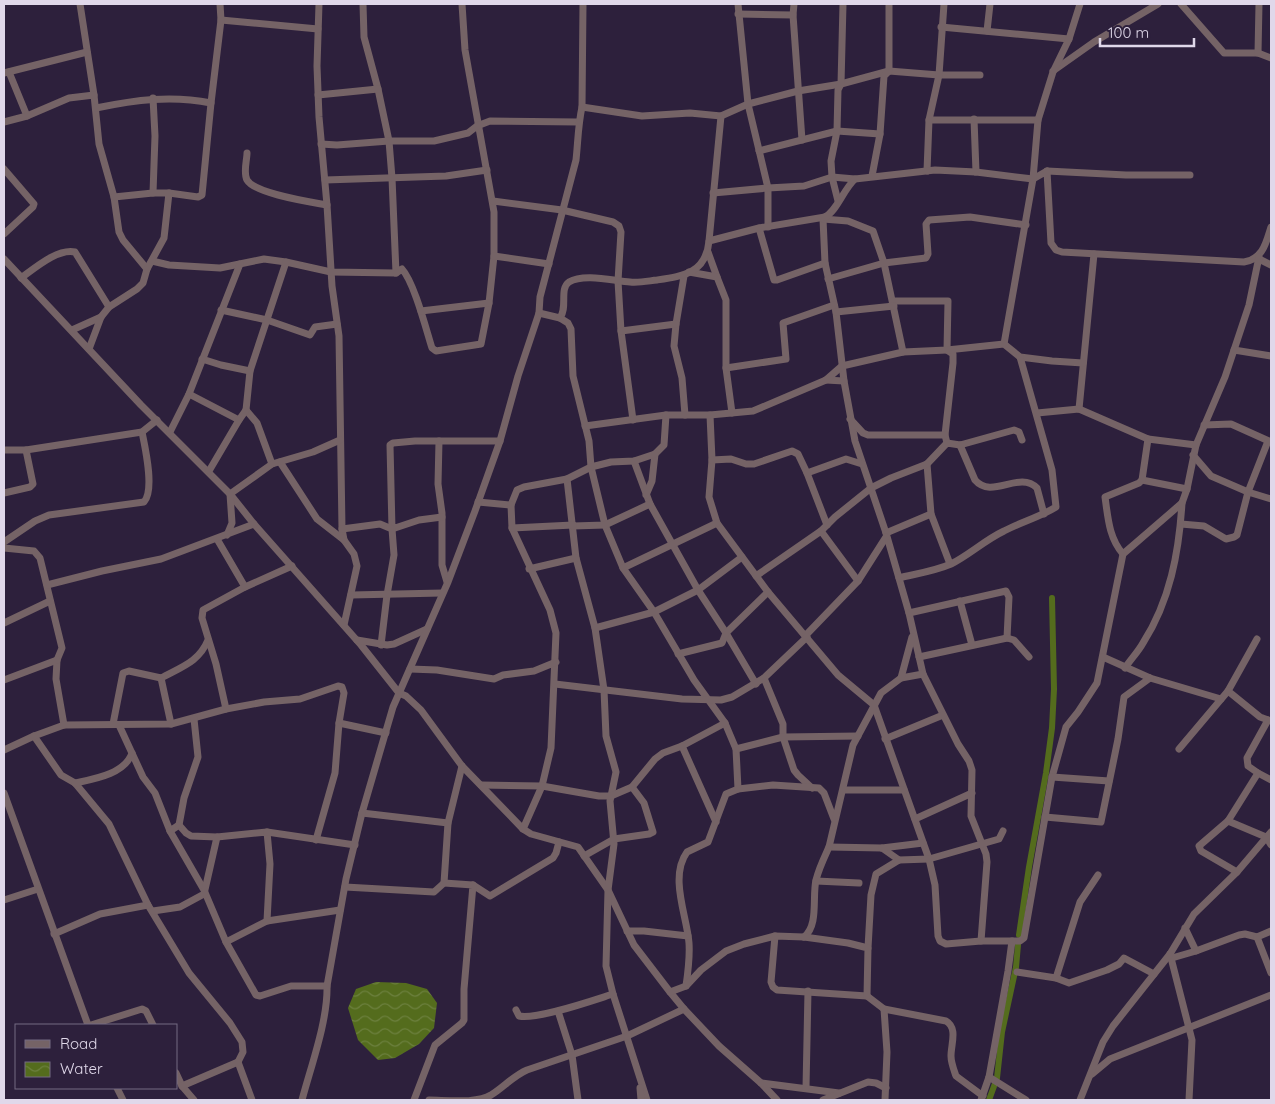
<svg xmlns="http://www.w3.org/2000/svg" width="1275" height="1104" font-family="Quicksand,sans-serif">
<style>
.water{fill:url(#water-waves)}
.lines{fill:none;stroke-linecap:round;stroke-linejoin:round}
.canal{stroke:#546c1d;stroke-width:6}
.minor{stroke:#756366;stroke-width:7}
</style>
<defs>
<pattern id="water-waves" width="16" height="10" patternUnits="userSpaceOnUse" patternTransform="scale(1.25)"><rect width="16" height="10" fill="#546c1d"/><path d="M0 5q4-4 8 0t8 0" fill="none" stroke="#6c803e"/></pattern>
</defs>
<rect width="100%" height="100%" fill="#2d203c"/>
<path class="water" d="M376,982l30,1 21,6 10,14 -3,25 -15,16 -24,14 -17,2 -20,-20 -10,-32 8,-19z"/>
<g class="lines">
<g class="canal">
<path d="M1019,935l10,-68 17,-94 6,-45 2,-39 -2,-91"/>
<path d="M989,1100l8,-22 5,-46 14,-65 2,-22"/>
</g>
<g class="minor">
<path d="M80,4l14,91 5,49 15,53 5,35 4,8 24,29"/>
<path d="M319,4l-2,62 2,51 8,88 5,81 7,50 3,193 2,11 10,14 3,12 -13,59"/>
<path d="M363,4l1,33 14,52 11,52 3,37 4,95 6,-4c12,13 24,60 30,79l4,3 45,-7 8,-41 5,-47v-44l-29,-162 -3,-46"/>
<path d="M738,4l10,100 20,84v39"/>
<path d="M794,4l-1,11 9,125"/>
<path d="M1181,4l43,49h34l13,5"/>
<path d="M738,14l55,1"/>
<path d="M221,20l97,9"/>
<path d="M941,27l128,12"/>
<path d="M987,31l3,-27"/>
<path d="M1258,53l1,-49"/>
<path d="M1053,71l41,-29 64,-38"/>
<path d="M9,72l18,44"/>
<path d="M4,73l83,-21"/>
<path d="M318,95l60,-6"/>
<path d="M582,107l60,9 48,-3 31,3 27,-12 50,-13 43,-7 48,-13 50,4h41"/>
<path d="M96,108c39,-8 75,-13 115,-5l10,-83 -1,-16"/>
<path d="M974,119l2,53"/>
<path d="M929,120h109"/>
<path d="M4,122l23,-6 42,-18 25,-3"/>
<path d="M321,144l16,1 52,-4h45l34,-8 9,-7 13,-5 88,1"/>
<path d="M759,151l78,-20 43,3"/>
<path d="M247,153c0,7 -4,20 0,27 8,14 64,22 80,25"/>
<path d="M4,169l30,35 -1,3 -29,27"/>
<path d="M927,171l2,-51 10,-45 5,-71"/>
<path d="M1047,171l79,4h64"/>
<path d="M872,176l8,-42 4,-58 5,-5v-67"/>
<path d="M325,180l121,-4 41,-6"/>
<path d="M153,193l2,-57 -2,-38"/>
<path d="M169,193l29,4 4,-2 9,-92"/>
<path d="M713,193l55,-5 36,-2 28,-9 23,2"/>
<path d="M493,201l69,9 51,12 6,4 2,6 -3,49 3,50 12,89"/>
<path d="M838,201l-6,-24 -1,-16 6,-30 1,-41 3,-6 2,-80"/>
<path d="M825,217l-2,2 2,44 11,49 8,69 11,60 31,92 23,80 14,61 35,70 11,17 3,9 -1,46 15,38 1,8 -6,79"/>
<path d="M823,219l25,2 25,10 11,32 19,89"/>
<path d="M759,228l15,52h3l48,-17"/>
<path d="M709,241l12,-125"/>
<path d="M708,252l9,25"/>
<path d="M494,256l55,8"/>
<path d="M4,259l137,146 89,89 24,30 107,121 38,48 7,3 15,14 41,56 61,63 8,5 47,13 30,43 26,55 36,47 14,17 35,37 42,37 16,17"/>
<path d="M1259,259l12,6"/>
<path d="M152,261l17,4 51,3 44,-9 22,3 45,10 65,1"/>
<path d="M689,272l28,5 9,23v68l6,45"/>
<path d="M684,276l-8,48 -2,22 8,32 3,37"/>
<path d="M21,278c14,-10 37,-30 54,-26l34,55"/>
<path d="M828,279l56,-16 42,-5 2,-4 -2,-30 3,-4 41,-3 56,8"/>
<path d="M893,301h55l-1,49 6,4v9l-8,72 2,8"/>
<path d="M221,310l46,10 43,15 5,-8 22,-3"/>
<path d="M421,311l68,-8"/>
<path d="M836,312l58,-6"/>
<path d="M539,313l21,5c8,-11 -1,-29 9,-36 15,-9 45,-1 61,0 9,1 18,-1 27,-2 27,-4 49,-7 52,-39l50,-13 66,-11c12,-6 18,-27 30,-38l80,-9 41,2 57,7 14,-8 4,72 5,7 6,2 182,10c19,-3 22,-19 27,-35"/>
<path d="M560,318l8,5 3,6 2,47 16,65 2,26 14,58 18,43 31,44 40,68 31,43 11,26 2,40 -12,5 -18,48 -21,10c-18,25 0,64 2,91 1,14 -1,29 -3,43"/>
<path d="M72,330l29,-13"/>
<path d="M621,331l55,-7"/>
<path d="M1004,344l29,-165 5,-59 15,-48 16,-33 11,-35"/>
<path d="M89,349l12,-32 8,-10 28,-18 6,-6 4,-14 17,-31 5,-45h-16l-39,4"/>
<path d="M1234,350l37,6"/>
<path d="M202,359l19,6 29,6"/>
<path d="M726,368l60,-9 -3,-36 51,-18"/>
<path d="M826,380l18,1"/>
<path d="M189,394l50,26"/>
<path d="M1079,409l15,-155"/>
<path d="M246,410l11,13 15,41"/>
<path d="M1037,413l42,-4 69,30 48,6"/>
<path d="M710,415l2,45 -3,37 8,26 51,69 70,83 36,30 55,154 6,26 3,51 2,5 6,3 35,-3h39l4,-3 28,-161 14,-50 12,-15 19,-29 26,-129 59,-51 5,-14 9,-44 29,-68 24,-72 10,-48"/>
<path d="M850,419l13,14 5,2h77"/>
<path d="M1204,425l27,-1 40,18"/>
<path d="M585,426l81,-11h44l43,-4 73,-31 16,-14 61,-14 44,-2 57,-6 16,13 32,4 31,2"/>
<path d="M170,432l19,-38 51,-130"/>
<path d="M439,441l-1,43 4,29v52l5,17"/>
<path d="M960,445l15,35c17,20 44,-10 62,8l7,26"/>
<path d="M4,450h22l116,-18 15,-12"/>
<path d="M1193,455l18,21 37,16 23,7"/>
<path d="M712,460l19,-1 15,5h8l38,-13 6,3 9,19 39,-14 16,5"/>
<path d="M634,461l16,43 48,86 28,43 30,51"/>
<path d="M280,462l37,57 27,21"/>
<path d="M209,471l30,-51 7,-10 4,-39 36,-109"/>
<path d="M807,473l20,52"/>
<path d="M567,479l9,79 19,70 9,62 2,46 10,36 -6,29 4,43 -6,46 -2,76 7,28 34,106"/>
<path d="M1142,480l45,9"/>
<path d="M4,493l26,-6 3,-3 -7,-34"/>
<path d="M646,495l6,-14 3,-27 9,-9 2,-30"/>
<path d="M478,502l33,3 6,-15 7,-3 43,-8 24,-12 20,-5 23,-1 21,-7"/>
<path d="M511,505l1,23 38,82 6,23 -5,115 -9,38 -19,43"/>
<path d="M931,514l19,50"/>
<path d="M442,517l-23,3 -27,9 -2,-84 3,-2 22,-2h85"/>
<path d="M1181,524l23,2 22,13 8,-2 3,-2 11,-43 20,-51"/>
<path d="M573,526l32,-1 45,-21"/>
<path d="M512,528l61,-3"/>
<path d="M342,529l38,-5 12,5 2,26 -7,40 -6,50"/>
<path d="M821,531l37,50"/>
<path d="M886,533l45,-19 -4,-50"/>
<path d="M227,535l5,-12 -2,-29 42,-30 41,-12 27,-12"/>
<path d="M217,539l28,48"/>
<path d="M4,542l31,-21 14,-6 95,-13c11,-12 1,-55 -2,-70"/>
<path d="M4,548l30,3 6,7 22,90 -5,12 -1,19 8,46"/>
<path d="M1123,554c-14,-16 -15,-36 -18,-57l34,-14 3,-3 6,-41"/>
<path d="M623,568l94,-45"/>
<path d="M529,569l47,-11"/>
<path d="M756,576l65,-45 14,-14 36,-29 20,-10 36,-14 20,-21 13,2 54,-15 5,2 3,8"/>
<path d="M899,578c16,-4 36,-7 52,-14 18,-9 34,-24 53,-33 17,-9 36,-14 52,-24l-4,-37 -32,-113"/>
<path d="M47,585l55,-14 59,-12 93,-35"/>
<path d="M351,595l91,-2"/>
<path d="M960,601l12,44"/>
<path d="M909,613l97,-22 3,6 -2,41"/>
<path d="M4,623l46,-22"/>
<path d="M595,628l59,-16 44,-22 44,-33"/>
<path d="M806,635l52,-54 28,-44"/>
<path d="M1257,639l-29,52 32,26 11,4"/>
<path d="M357,640l30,5 7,-1 33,-15"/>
<path d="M678,654l44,-11 4,-10 42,-41"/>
<path d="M919,657l88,-19 7,2 15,17"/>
<path d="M1103,657l47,21 71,21"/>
<path d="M1125,668c6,-9 13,-16 18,-25 27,-42 36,-91 39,-140"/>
<path d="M410,669l27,1 57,9 9,-4 31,-4 22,-9"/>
<path d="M161,678l10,46"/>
<path d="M764,678l19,46v13l11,33 4,5 14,13"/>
<path d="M901,678l22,-4"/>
<path d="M4,680l53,-20"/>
<path d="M555,684l127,15 39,1 11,-3 32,-19 43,-41"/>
<path d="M226,709l-10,-45 -14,-46 1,-8 42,-23 47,-21"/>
<path d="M339,723l47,10"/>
<path d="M113,724l10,-51 6,-2 32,7c20,-11 38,-16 47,-38"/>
<path d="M119,725l24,52 12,16 15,38 9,-6 7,8 5,3 26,1 50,-5 3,32 -3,57"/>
<path d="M34,736l27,39 14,8 34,41 39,81 41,68 41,50 12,19 1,10 -5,10 14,38"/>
<path d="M885,739l58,-24"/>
<path d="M682,746l34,76"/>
<path d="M736,749l47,-12 75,-1"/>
<path d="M1179,749l49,-58"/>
<path d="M4,750l30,-14 30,-11 107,-1 55,-15 38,-7 36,-3 38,-13 4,1 2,6 -5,30 -4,50 -19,67"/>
<path d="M1258,773l13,7"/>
<path d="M1052,777l57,4"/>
<path d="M75,783c19,-4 50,-9 57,-30"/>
<path d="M481,785l61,1 57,10h12l21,-9 23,-28 8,-6 19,-7 43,-23"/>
<path d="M738,789l35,-4 46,3 5,5 10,26"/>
<path d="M844,790h60"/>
<path d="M4,793l84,232"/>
<path d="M362,813l86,10"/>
<path d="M1045,817l56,5 17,-83 6,-42 26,-19"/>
<path d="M915,819l57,-26"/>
<path d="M1228,821l38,16 5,8"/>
<path d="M179,825l5,-27 14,-41 -4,-38"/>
<path d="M170,831l34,59 22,52 30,53 4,1 31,-10h36"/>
<path d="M267,832l88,13"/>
<path d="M829,847l53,1 17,12"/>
<path d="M882,848l41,-5"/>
<path d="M584,856l30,-17 35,-5 4,-2 -9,-29 -12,-16"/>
<path d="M1237,872l-36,-21 -2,-5 29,-25 30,-48 -10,-7 -1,-8 21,-38"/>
<path d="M816,881l43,2"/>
<path d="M473,885l17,11 63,-38 3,-5 3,-11"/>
<path d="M345,887l89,5 10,-9 4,-60 14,-57"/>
<path d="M4,900l34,-11"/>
<path d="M153,911l27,-4 24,-13 13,-57"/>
<path d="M1185,928l11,23 43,-16 6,-1 12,3"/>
<path d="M627,931h17l44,5"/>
<path d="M1271,931l-14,6 14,36"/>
<path d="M54,934l46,-20 48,-9"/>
<path d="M775,936l-4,46 2,5 4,3 90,6 17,13 62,12c12,7 5,23 5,35 0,7 3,14 5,20l27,20"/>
<path d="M804,937c15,-12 8,-40 12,-57 3,-12 8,-22 13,-33l24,-102 28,-52 20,-15 11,-41"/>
<path d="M226,942l41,-21 73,-11"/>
<path d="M868,948l3,-53 5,-21 23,-14 30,-1 70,-20 4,-8"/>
<path d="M1170,954l22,86 -3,60"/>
<path d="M1172,958l24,-7"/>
<path d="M1017,972l39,6 13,5 38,-13 12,-6 5,-6 30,16"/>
<path d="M1056,978l24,-76 18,-27"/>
<path d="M670,992l16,-6 15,-16 25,-19 18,-7 31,-8 29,1 44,6 20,5 -1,48"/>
<path d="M884,1009l3,43 -2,48"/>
<path d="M516,1010l3,6c18,4 75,-16 94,-22"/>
<path d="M558,1011l14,44 6,45"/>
<path d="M91,1025l51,-16 4,2 7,14"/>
<path d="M176,1073l6,13 12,14"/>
<path d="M1092,1074l18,-15 161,-64"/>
<path d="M989,1077l37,23"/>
<path d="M761,1083l78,10"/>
<path d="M182,1086l56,-24"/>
<path d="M117,1088l6,12"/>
<path d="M640,1088l1,12"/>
<path d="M806,1088l2,-97"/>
<path d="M302,1100c9,-34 26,-80 25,-114l19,-107 16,-66 31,-106 55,-125 27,-71 25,-70 18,-65 21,-63 1,-16 36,-137c2,-18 2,-35 6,-53l1,-103"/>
<path d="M414,1100l21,-55 27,-22 2,-3v-31l9,-104 -29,-2"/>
<path d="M429,1100c16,0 49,4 62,-5 13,-8 22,-19 36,-25l100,-34 57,-27"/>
<path d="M823,1100l45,-18 8,1 10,5"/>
<path d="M981,1100l8,-23 19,-106 4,-30"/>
<path d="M1080,1100l23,-58 10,-16 57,-72 24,-40 43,-42 34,-40"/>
</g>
</g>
<rect width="1275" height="1104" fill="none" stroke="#e0d8ea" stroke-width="10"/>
<rect x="15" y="1024" width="162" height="65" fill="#2d203c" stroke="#756a82"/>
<rect x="25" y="1040" width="25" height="8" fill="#756366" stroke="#756a82"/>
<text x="60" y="1049" font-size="15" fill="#e0d8ea">Road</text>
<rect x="25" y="1062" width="25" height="15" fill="url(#water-waves)" stroke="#756a82"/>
<text x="60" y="1074" font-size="15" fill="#e0d8ea">Water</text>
<path d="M1100 38v8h94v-8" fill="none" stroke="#e0d8ea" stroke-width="2.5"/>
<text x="1108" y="38" font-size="15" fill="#e0d8ea" stroke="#2d203c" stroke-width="4" paint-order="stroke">100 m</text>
</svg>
